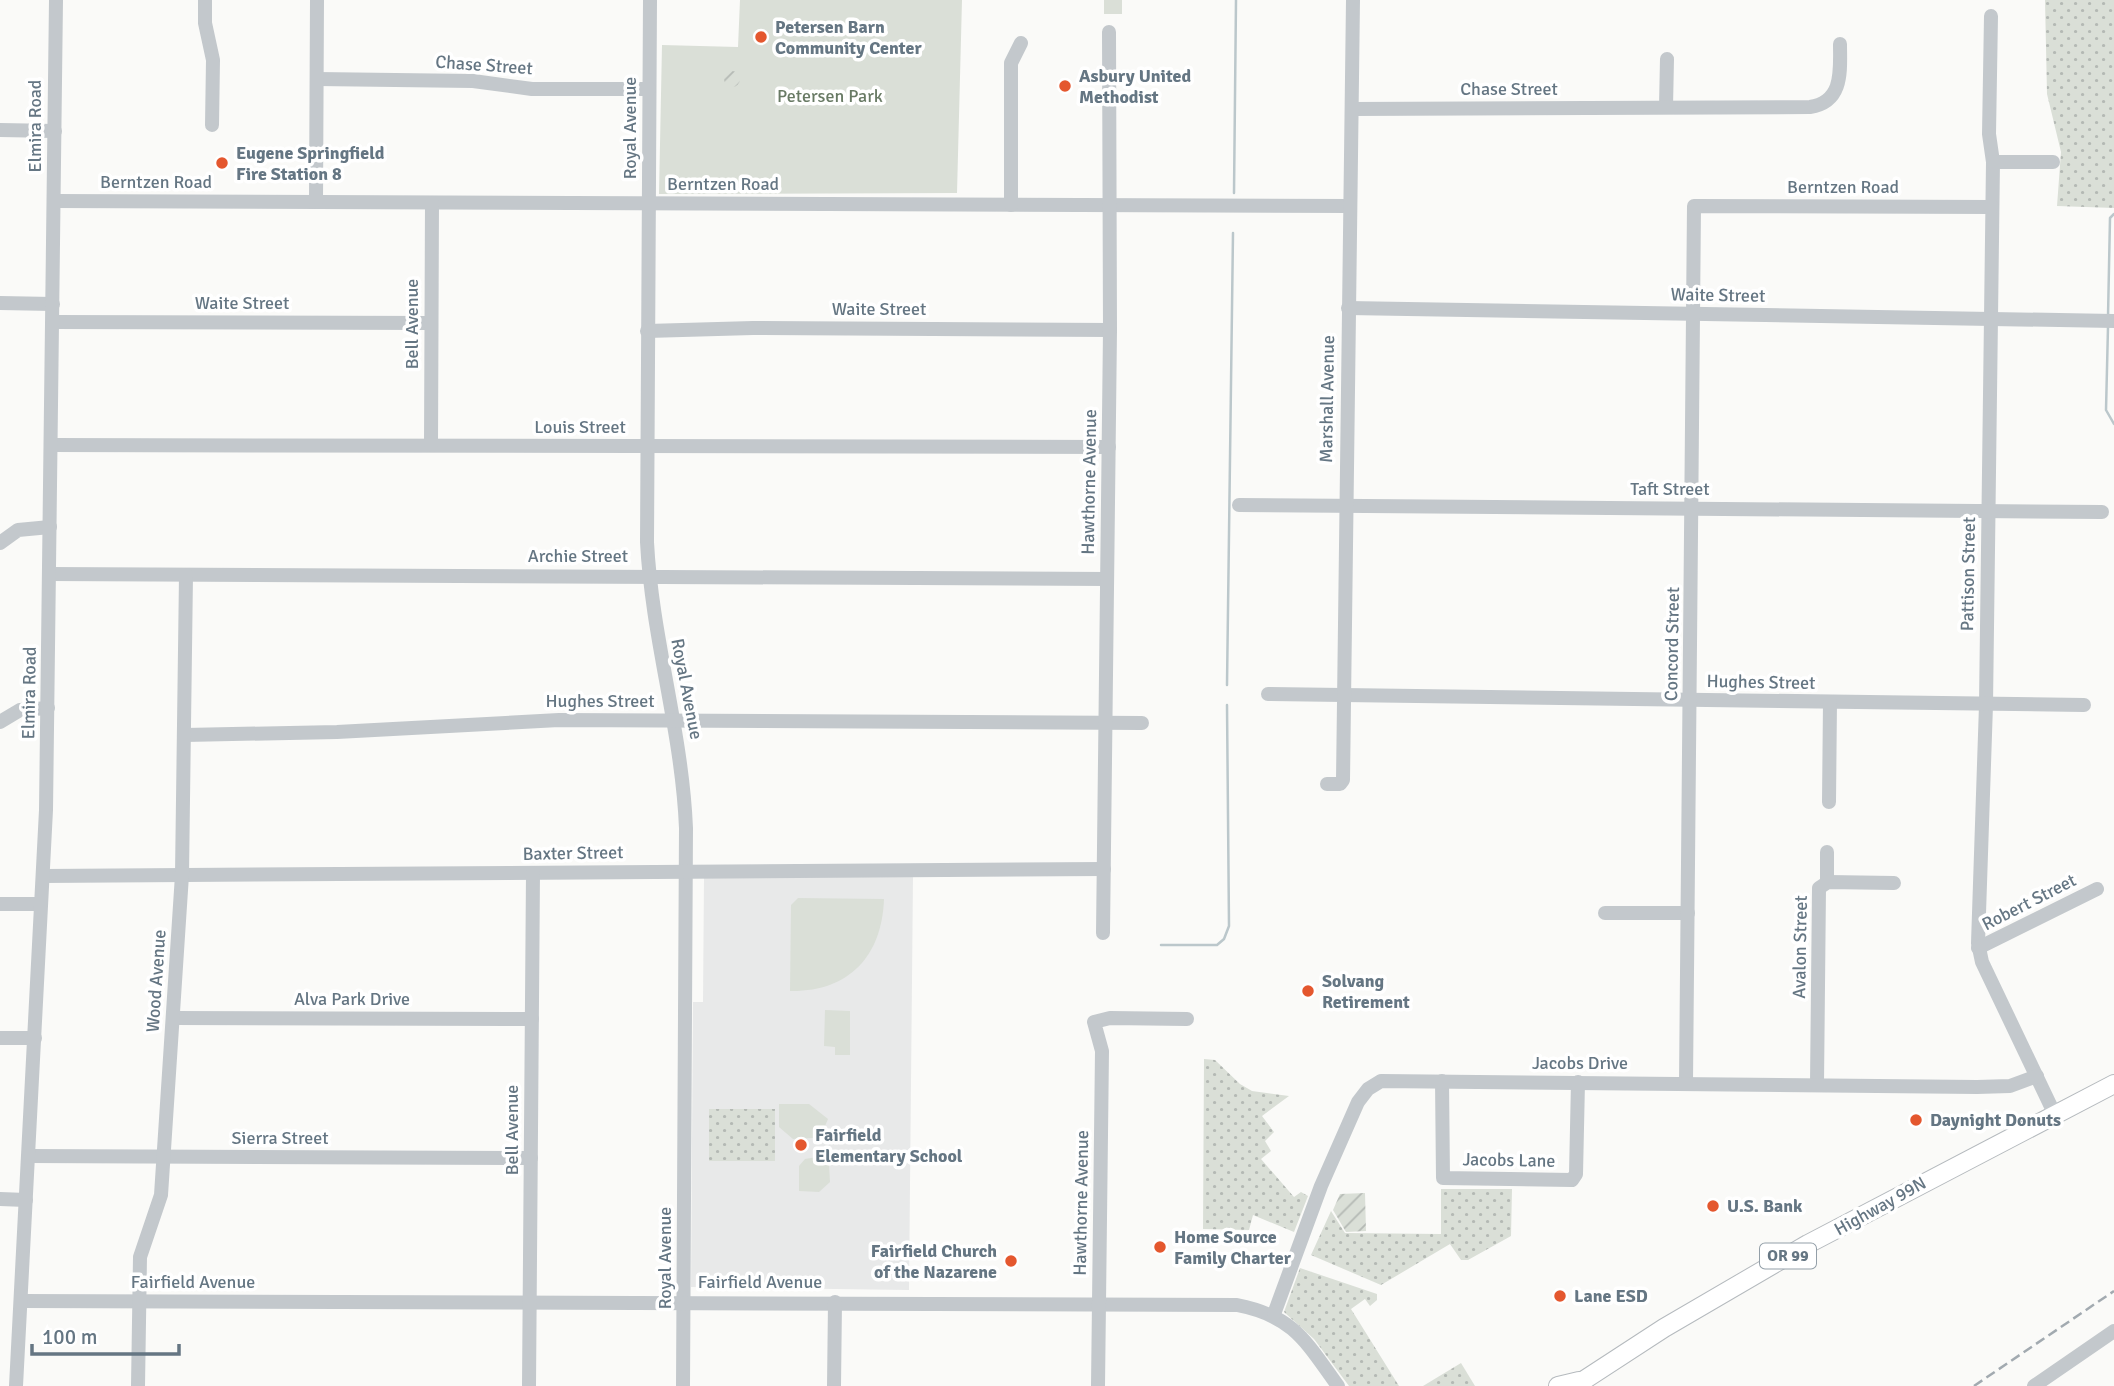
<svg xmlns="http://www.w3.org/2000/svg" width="2114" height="1386" font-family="Signika,sans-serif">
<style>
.built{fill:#e8e9e9}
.grass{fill:url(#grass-dots)}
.park{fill:#dadfd7}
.garden{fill:url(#garden-furrows)}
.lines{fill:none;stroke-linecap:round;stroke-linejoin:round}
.stream{stroke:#bbc7cb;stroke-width:2.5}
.major-casing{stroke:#b5babe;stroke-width:20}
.minor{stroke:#c3c8cc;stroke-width:14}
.major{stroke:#fff;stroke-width:18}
.rail{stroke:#a2aab0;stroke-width:2.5;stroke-dasharray:10 5;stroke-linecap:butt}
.poi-dot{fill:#e4572e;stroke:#fff;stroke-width:2.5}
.labels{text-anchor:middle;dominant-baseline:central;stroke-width:7;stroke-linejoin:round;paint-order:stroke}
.shield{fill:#fff;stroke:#939fa8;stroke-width:2}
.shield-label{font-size:16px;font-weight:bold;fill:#657683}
.poi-label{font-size:18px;font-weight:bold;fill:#657683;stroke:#fff;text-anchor:start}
.street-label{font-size:18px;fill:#657683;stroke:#fff}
.park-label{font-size:18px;fill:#687a64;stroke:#fff}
</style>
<defs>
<pattern id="grass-dots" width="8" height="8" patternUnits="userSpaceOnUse" patternTransform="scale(1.75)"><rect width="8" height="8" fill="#dadfd7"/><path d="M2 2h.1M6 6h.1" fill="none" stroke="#b4b9b4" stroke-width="1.8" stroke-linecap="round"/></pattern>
<pattern id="garden-furrows" width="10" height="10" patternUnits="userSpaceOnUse" patternTransform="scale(1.75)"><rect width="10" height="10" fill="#dadfd7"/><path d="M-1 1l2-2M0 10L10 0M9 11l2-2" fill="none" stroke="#b4b9b4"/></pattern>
</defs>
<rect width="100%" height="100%" fill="#fafaf8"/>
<path class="built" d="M913,876l-4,414 -218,-3 2,-285h10l1,-124z"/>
<g class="grass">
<path d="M2045,0h69v208l-57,-2 4,-54 -14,-58z"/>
<path d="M1204,1059l11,1 25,24 12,7 37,5 -27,20 12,16 -9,9 6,10 -10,8 33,38 7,-5 7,4 -14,36 -41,-17 -4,15 -46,-1z"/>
<rect x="709" y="1109" width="66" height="52"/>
<path d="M1441,1189h71l-1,47 -43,24h-7l-11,-16 -69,41 -70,-30 20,-44 14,22 96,1z"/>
<path d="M1300,1268l77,26v6l-7,6 -5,-7 -14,10 48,77h-50l-35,-47 -30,-27z"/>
<path d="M1461,1363l14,23h-52z"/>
</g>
<g class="park">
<path d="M740,0h222l-5,193 -298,1 3,-149 76,2z"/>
<rect x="1104" y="0" width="18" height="14"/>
<path d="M798,898l86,1c-2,58 -36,93 -94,92l1,-86z"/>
<path d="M825,1010l25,1v44h-15v-8l-11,-1z"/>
<path d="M779,1104h30l19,15 -5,12 -10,7 -20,1 -14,-12z"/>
<path d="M817,1157l12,7 1,18 -11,10 -20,-1v-25l6,-7z"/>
</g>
<g class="garden">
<circle cx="732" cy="79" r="8"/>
<path d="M1365,1193l1,38 -20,1 -13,-22 7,-16z"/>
</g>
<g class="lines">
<g class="stream">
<path d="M1234,193l2,-193"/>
<path d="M2108,317l2,-99 4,-4"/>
<path d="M2108,327l-2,83 8,14"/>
<path d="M1227,685l6,-452"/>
<path d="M1161,945h56l7,-6 5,-13 -2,-221"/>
</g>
<defs>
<g id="major">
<path d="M1558,1386l21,-5"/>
<path d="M1575,1386l89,-58 144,-84 306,-160"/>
</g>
</defs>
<use href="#major" class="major-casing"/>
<g class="minor">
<path d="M205,0v23l8,37 -1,65"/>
<path d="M650,0l-3,542c5,97 35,189 39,286l-3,558"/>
<path d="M1991,16l-2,118 4,28 -7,543 -8,238 4,19 73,153"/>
<path d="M317,79l156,2 59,8h117"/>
<path d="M1666,107l1,-48"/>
<path d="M1352,109l458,-2c34,-5 30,-37 30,-63"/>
<path d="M0,130l55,1"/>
<path d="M1993,162h60"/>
<path d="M54,201l1296,5"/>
<path d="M316,202l1,-202"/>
<path d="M1011,205v-142l10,-20"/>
<path d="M0,303l53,1"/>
<path d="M1348,308l766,13"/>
<path d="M53,322l378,1"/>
<path d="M647,331l106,-3 357,2"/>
<path d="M51,445l1058,2"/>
<path d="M431,445l1,-242"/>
<path d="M1239,505l863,7"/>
<path d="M0,543l18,-13 32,-3"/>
<path d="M49,574l1058,5"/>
<path d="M1268,694l816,11"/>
<path d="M0,722l20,-12 28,-2"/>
<path d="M185,735l152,-3 222,-12 583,3"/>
<path d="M1327,784h13l3,-4 10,-780"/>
<path d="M1829,802l1,-100"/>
<path d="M1827,852v30"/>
<path d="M43,876l1061,-7"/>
<path d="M0,904h41"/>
<path d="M1605,913h83"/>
<path d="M1103,933l7,-603 -1,-298"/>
<path d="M1978,948l119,-59"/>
<path d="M173,1018l359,1"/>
<path d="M0,1038h35"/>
<path d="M1442,1081l1,97 129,2 4,-6 2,-92"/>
<path d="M1686,1083l8,-877 298,1"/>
<path d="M1817,1084l2,-196 9,-6 66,1"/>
<path d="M29,1156l502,2"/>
<path d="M0,1199l26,1"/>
<path d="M21,1301l1216,4c57,11 69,37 101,81"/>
<path d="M1274,1314l47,-128 37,-84 10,-13 13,-8 596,6 33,-1 27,-10"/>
<path d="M16,1386l30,-576 10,-810"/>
<path d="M138,1386l2,-129 21,-62 21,-320 4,-300"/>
<path d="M529,1386l4,-513"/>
<path d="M834,1386l1,-84"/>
<path d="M1098,1386l4,-335 -8,-29 16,-4 77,1"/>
<path d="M2034,1386l80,-55"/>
</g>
<use href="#major" class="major"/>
<path class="rail" d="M1974,1386l140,-95"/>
</g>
<g class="poi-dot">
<circle cx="761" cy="37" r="7"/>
<circle cx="1065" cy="86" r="7"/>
<circle cx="222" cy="163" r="7"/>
<circle cx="1308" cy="991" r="7"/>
<circle cx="1916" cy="1120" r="7"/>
<circle cx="801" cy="1145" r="7"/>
<circle cx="1713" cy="1206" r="7"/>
<circle cx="1160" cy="1247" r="7"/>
<circle cx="1011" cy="1261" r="7"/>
<circle cx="1560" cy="1296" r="7"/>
</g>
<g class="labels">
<rect class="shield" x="1760" y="1243.5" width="56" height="25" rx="5"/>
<g class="shield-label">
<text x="1788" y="1256">OR 99</text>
</g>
<g class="poi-label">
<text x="775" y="27">Petersen Barn<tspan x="775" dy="21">Community Center</tspan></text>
<text x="1079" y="76">Asbury United<tspan x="1079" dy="21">Methodist</tspan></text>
<text x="236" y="153">Eugene Springfield<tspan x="236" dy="21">Fire Station 8</tspan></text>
<text x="1322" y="981">Solvang<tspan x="1322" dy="21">Retirement</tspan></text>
<text x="1930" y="1120">Daynight Donuts</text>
<text x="815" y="1135">Fairfield<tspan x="815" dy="21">Elementary School</tspan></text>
<text x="1727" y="1206">U.S. Bank</text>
<text x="1174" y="1237">Home Source<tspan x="1174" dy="21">Family Charter</tspan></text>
<text x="997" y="1251" text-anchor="end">Fairfield Church<tspan x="997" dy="21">of the Nazarene</tspan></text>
<text x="1574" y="1296">Lane ESD</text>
</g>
<g class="street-label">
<text transform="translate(484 65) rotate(4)">Chase Street</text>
<text x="1509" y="89">Chase Street</text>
<text transform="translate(35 126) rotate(-90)">Elmira Road</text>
<text transform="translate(630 128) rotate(-90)">Royal Avenue</text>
<text x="156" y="182">Berntzen Road</text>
<text x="723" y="184">Berntzen Road</text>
<text x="1843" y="187">Berntzen Road</text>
<text transform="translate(1718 295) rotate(1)">Waite Street</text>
<text x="242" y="303">Waite Street</text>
<text x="879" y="309">Waite Street</text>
<text transform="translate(412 324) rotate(-90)">Bell Avenue</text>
<text transform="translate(1327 399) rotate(-89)">Marshall Avenue</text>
<text x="580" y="427">Louis Street</text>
<text transform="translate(1089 482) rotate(-89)">Hawthorne Avenue</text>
<text x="1670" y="489">Taft Street</text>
<text x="578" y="556">Archie Street</text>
<text transform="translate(1968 574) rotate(-89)">Pattison Street</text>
<text transform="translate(1672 644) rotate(-89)">Concord Street</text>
<text transform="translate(1761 682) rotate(1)">Hughes Street</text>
<text transform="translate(687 689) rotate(79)">Royal Avenue</text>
<text transform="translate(29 693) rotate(-89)">Elmira Road</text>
<text x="600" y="701">Hughes Street</text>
<text transform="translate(573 853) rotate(-1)">Baxter Street</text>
<text transform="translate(2029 902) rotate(-27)">Robert Street</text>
<text transform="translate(1800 947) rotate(-89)">Avalon Street</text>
<text transform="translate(156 981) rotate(-86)">Wood Avenue</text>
<text x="352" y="999">Alva Park Drive</text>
<text x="1580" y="1063">Jacobs Drive</text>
<text transform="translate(512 1130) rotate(-90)">Bell Avenue</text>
<text x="280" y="1138">Sierra Street</text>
<text transform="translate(1509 1160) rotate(1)">Jacobs Lane</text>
<text transform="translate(1081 1203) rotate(-89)">Hawthorne Avenue</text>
<text transform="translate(1880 1206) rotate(-29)">Highway 99N</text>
<text transform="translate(665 1258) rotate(-90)">Royal Avenue</text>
<text x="193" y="1282">Fairfield Avenue</text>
<text x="760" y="1282">Fairfield Avenue</text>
</g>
<g class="park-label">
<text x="830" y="96">Petersen Park</text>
</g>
</g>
<path d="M32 1344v10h147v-10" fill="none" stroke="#657683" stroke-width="3.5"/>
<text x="42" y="1344" font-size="21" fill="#657683" stroke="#ffffff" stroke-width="5" paint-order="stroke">100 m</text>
</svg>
